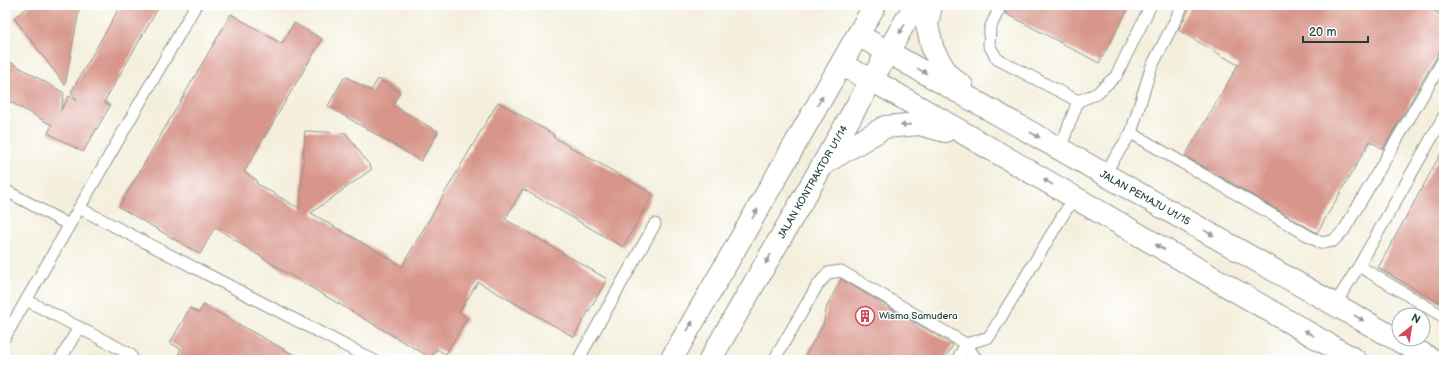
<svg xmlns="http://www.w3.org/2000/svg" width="1449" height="365" font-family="'Balsamiq Sans',sans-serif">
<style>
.building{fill:#d8968b}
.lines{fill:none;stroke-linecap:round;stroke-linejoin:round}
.service-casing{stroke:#8a9688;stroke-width:13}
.tertiary-casing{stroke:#8a9688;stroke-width:24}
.service{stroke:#fff;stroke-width:11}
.tertiary{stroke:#fff;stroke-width:22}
.oneway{fill:#8f9e9a}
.labels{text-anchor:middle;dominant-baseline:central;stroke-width:3;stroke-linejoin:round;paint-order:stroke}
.street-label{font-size:10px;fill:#1f3d34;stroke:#fff}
.poi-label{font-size:10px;fill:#1f3d34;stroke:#fff;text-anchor:start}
</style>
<rect width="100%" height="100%" fill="#fff"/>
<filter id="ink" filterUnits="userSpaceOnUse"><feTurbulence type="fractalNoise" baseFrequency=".025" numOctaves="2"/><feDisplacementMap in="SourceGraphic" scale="8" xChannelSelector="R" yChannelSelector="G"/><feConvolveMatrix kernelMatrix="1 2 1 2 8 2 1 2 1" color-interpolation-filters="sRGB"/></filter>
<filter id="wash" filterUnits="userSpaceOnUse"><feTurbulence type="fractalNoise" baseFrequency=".012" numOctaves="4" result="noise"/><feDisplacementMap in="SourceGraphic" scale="16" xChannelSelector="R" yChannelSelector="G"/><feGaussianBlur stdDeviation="0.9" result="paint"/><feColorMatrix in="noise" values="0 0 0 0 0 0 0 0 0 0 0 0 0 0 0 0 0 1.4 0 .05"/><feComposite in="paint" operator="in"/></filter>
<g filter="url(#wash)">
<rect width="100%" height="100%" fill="#f4efdd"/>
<g id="blocks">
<g class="building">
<path d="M31,5h49l-15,80 -51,-67z"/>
<path d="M121,5h39l-56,97 6,4 -27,46 -35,-19 4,-8 -47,-26v-40l59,34 -3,17 8,-14 8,5 -6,-9z"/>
<path d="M1008,5h122l-31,58 -94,-50z"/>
<path d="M1192,5h231l21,12v27l-61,105 -13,-8 -53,92 -132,-77 53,-91 -60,-35z"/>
<path d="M231,14l51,30 12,-21 28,16 -78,133 13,8 -1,3 44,26 5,-78 41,2 26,36 -61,44 91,53 96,-164 56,33 -1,2 100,57 -30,53 -100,-58 -18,30 102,60 -33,58 -96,-55 -19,30 8,6 -21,36 -10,-5 -5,9 -148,-87 -68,-44 -15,27 -81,-47z"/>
<path d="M345,76l26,15 7,-12 22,13 -7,13 45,27 -17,29 -93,-55z"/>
<path d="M1444,148v157l-66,-37z"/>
<path d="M841,279l112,66 -9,15h-141l20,-35 4,-19z"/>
<path d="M204,305l99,55h-128l6,-11 -11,-6 20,-35 9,5z"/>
</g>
</g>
</g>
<g filter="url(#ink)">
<use href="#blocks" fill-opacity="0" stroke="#8a9688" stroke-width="1"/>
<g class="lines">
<defs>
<g id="service">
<path d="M1001,5l-11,23 -1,17 8,14 81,42 18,-7 20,-18 35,-71"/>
<path d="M1439,5l5,3"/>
<path d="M1131,133l190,110 12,-2 11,-11 100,-171"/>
<path d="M1060,149l18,-48"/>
<path d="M1104,174l27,-41 20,-65 32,-63"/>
<path d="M5,190l64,35"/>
<path d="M79,208l294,152"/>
<path d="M1359,266l85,51"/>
<path d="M26,300l104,54 3,6"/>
<path d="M1335,304l24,-38 85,-150"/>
<path d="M5,337l191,-332"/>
<path d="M60,360l19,-33"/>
<path d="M578,360l77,-136"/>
<path d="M774,360l43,-74 11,-13 13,-2 125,73 11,16"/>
<path d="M957,360l9,-16 23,-7 85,-140"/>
</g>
<g id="tertiary">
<path d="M931,5l-4,20 6,25 14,24 15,12"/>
<path d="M858,35l575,325"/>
<path d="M841,65l31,15 483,280"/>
<path d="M826,162l59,-35 34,-3 26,7"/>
<path d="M671,360l204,-355"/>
<path d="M710,360l205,-355"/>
</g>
</defs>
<use href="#service" class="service-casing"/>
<use href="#tertiary" class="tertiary-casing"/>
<use href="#service" class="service"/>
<use href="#tertiary" class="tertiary"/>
</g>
<defs><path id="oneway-solid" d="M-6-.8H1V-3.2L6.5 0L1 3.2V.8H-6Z"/></defs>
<g class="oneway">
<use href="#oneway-solid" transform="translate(902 29) rotate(120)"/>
<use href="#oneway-solid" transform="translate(922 71) rotate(29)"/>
<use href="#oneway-solid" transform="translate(820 101) rotate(-60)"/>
<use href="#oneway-solid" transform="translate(906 125) rotate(174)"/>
<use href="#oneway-solid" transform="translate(1035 135) rotate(30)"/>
<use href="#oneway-solid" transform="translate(1048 182) rotate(-150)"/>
<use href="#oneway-solid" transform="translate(755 214) rotate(-60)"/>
<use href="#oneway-solid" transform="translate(1209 233) rotate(29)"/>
<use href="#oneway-solid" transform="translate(1160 247) rotate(-150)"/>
<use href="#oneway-solid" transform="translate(768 259) rotate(120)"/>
<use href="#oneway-solid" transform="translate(1359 318) rotate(30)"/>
<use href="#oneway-solid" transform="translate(690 326) rotate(-60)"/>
<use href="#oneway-solid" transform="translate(1309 333) rotate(-150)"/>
</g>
</g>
<defs>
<symbol id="building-ring" viewBox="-11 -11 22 22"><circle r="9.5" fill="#fff" stroke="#d1495b" stroke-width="1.5"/><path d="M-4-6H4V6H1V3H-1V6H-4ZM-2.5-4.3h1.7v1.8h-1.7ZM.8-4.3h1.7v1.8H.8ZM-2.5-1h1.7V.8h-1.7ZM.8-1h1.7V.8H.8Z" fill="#d1495b"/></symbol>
</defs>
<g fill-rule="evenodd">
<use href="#building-ring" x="854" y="305" width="22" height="22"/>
</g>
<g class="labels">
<g class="street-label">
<text transform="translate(813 182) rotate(-60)">JALAN KONTRAKTOR U1/14</text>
<text transform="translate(1145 198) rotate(29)">JALAN PEMAJU U1/15</text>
</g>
<g class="poi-label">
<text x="879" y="316">Wisma Samudera</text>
</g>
</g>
<rect width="1449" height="365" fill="none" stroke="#fff" stroke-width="20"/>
<g transform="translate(1411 327) rotate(30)"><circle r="19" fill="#ffffff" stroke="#a5b1ae"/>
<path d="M0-3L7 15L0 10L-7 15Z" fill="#d1495b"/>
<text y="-6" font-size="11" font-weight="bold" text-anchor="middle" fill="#1f3d34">N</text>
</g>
<path d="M1303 36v6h65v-6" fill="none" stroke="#1f3d34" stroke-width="2"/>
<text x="1309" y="36" font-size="12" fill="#1f3d34" stroke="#ffffff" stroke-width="3" paint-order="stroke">20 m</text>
</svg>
